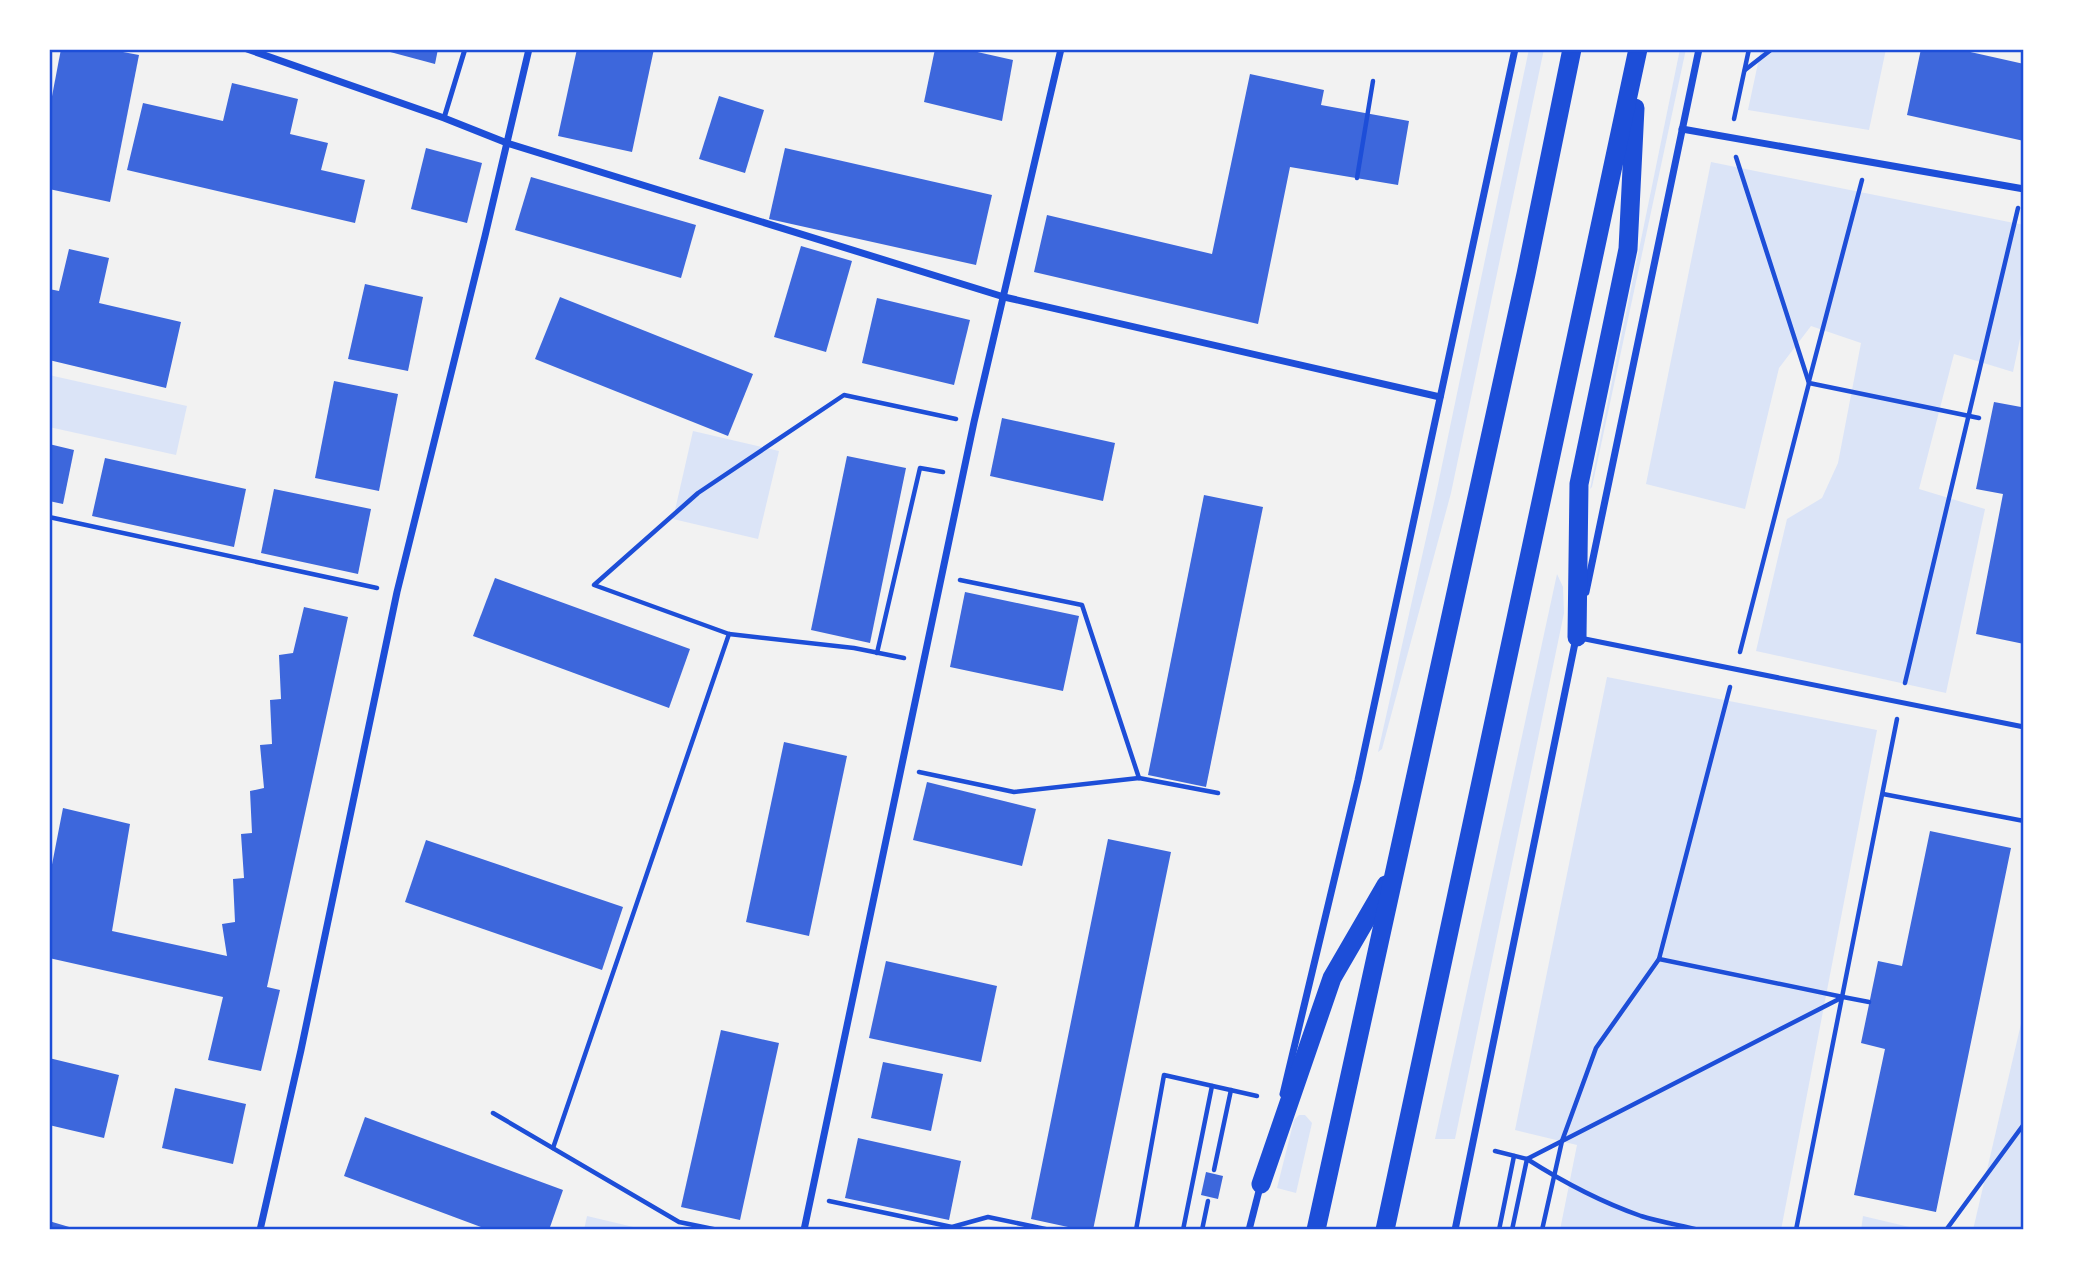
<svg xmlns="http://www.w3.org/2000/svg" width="2073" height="1279" font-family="'DM Sans',sans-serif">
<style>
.green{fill:#dbe4f7}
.building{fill:#3d67dc}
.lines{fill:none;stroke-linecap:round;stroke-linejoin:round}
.path{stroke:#1d4ed8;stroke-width:4.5}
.service{stroke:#1d4ed8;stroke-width:5}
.minor{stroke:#1d4ed8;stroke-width:7}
.trunk{stroke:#1d4ed8;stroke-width:19}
.neatline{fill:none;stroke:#1d4ed8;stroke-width:2.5}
</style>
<rect width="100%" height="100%" fill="#f2f2f2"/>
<g class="green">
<path d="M1529,49h15l-93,444 -69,256 -4,3 58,-258z"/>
<path d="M1680,49h6l-94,438 -2,2z"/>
<path d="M1761,49h125l-17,81 -121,-20z"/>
<path d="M1711,162l313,63v95l-11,52 -59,-18 -35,135 66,20 -39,184 -190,-42 31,-132 35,-21 16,-35 23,-120 -50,-17 -32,42 -34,141 -99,-25z"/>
<path d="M49,375l138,31 -11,49 -127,-28z"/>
<path d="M693,431l86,20 -21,88 -85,-20z"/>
<path d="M1557,574l6,13 1,26 -109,526h-20z"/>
<path d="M1607,677l270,53 -96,500h-221l17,-85 -62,-15z"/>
<path d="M2024,1011v219h-51z"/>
<path d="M1299,1115h6l7,8 -16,70 -19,-5 17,-68z"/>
<path d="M587,1216l59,14h-62z"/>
<path d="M1863,1216l59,14h-61z"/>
</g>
<g class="building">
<path d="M61,49h46l32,6 -29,147 -61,-13v-77z"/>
<path d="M379,49h59l-3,15z"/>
<path d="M577,49h77l-22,103 -74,-16z"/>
<path d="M935,49h29l49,11 -11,61 -78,-19z"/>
<path d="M1921,49h36l67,15v77l-117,-26z"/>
<path d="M1250,74l74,16 -3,15 88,16 -11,64 -108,-18 -32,157 -224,-52 13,-57 165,39z"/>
<path d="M232,83l66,16 -8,35 38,9 -7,27 44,10 -10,43 -228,-53 16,-67 80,18z"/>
<path d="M719,96l45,14 -19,63 -46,-14z"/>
<path d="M426,148l56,15 -15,60 -56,-14z"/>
<path d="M785,148l207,47 -16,70 -207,-46z"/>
<path d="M531,177l165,48 -15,53 -166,-48z"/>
<path d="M801,246l51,15 -26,91 -52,-15z"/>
<path d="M69,249l40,9 -10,45 82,19 -15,66 -117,-28v-71l10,2z"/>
<path d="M365,284l58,13 -15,74 -60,-12z"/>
<path d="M560,297l193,77 -25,62 -193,-77z"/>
<path d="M877,298l93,22 -16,65 -92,-22z"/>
<path d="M334,381l64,13 -19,97 -64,-13z"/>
<path d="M2023,399h1v245l-48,-10 27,-140 -27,-5 18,-87 27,5z"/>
<path d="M1002,418l113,25 -12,58 -113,-25z"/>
<path d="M49,444l25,6 -11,54 -14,-3z"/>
<path d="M847,456l59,12 -36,175 -59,-13z"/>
<path d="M105,458l141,31 -12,58 -142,-31z"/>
<path d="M274,489l97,20 -13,65 -97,-21z"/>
<path d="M1204,495l59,12 -57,280 -58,-12z"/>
<path d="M495,578l195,71 -21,59 -196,-72z"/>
<path d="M965,592l114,24 -16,75 -113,-24z"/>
<path d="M304,607l44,10 -81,370 13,3 -19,81 -53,-11 15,-63 -174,-39v-78l14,-72 67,16 -18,107 115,25 -5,-32 13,-2 -2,-43 11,-1 -3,-44 11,-1 -2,-42 14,-3 -4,-43 12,-1 -2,-44 11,-1 -2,-44 14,-2z"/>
<path d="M784,742l63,14 -38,180 -63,-14z"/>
<path d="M927,782l109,27 -14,57 -109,-26z"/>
<path d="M1930,831l81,17 -75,364 -82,-17 31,-146 -24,-6 17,-82 24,5z"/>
<path d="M1108,839l63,13 -78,378h-26l1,-3 -37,-8z"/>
<path d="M426,840l197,67 -21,63 -197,-68z"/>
<path d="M886,961l111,25 -16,76 -112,-24z"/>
<path d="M721,1030l58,13 -39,177 -59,-13z"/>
<path d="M49,1058l70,17 -15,63 -55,-13z"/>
<path d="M883,1062l60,12 -12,57 -60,-13z"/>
<path d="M175,1088l71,16 -13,60 -71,-16z"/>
<path d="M365,1117l198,73 -14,40h-60l-145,-54z"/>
<path d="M858,1138l103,23 -12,59 -104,-22z"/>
<path d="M1206,1172l17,4 -5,23 -17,-4z"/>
<path d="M49,1221l27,8v1h-27z"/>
</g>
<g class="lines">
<g class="path">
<path d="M1745,70l27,-21"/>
<path d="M1734,119l15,-70"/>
<path d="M1736,157l73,226"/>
<path d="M1357,178l16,-97"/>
<path d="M1809,381l53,-201"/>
<path d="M49,517l328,71"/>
<path d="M960,580l122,25 57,173"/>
<path d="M1740,652l69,-269 170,35"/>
<path d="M877,653l43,-185 23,4"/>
<path d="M904,658l-50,-10 -125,-14 -135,-49 104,-92 146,-98 112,24"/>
<path d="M1905,683l113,-475"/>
<path d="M919,772l95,20 125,-14 79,15"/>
<path d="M1883,794l141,27"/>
<path d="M1659,959l184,38"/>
<path d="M493,1113l186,109 39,8"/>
<path d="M553,1148l176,-514"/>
<path d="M1495,1151l32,8 316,-162 26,5"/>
<path d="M1214,1170l17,-80"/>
<path d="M829,1201l123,26 36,-10 62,13"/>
<path d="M1136,1230l28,-155 93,21"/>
<path d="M1183,1230l29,-144"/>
<path d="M1202,1230l6,-29"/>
<path d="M1499,1230l15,-74"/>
<path d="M1512,1230l15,-71c36,23 74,43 114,57 19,6 39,9 59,14"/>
<path d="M1542,1230l20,-89 34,-93 63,-89 71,-272"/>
<path d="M1796,1230l101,-511"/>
<path d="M1946,1230l78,-106"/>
</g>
<g class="service">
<path d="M444,118l21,-69"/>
<path d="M1580,638l444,89"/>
</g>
<g class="minor">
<path d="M247,49l197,69 63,25 497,154 436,100"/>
<path d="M1682,129l342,60"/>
<path d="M1586,592l113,-543"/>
<path d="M1283,1094l75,-314 157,-731"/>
<path d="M260,1230l41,-180 96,-458 88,-356 44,-187"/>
<path d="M804,1230l170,-808 87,-373"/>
<path d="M1249,1230l11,-43"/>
<path d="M1455,1230l121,-592"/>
</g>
<g class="trunk">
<path d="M1577,637l2,-153 49,-235 7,-141"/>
<path d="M1261,1184l71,-206 54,-93"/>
<path d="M1316,1230l210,-956 46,-225"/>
<path d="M1385,1230l253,-1181"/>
</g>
</g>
<rect width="2073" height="1279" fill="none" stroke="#ffffff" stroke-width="102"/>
<rect x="51" y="51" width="1971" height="1177" class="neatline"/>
</svg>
